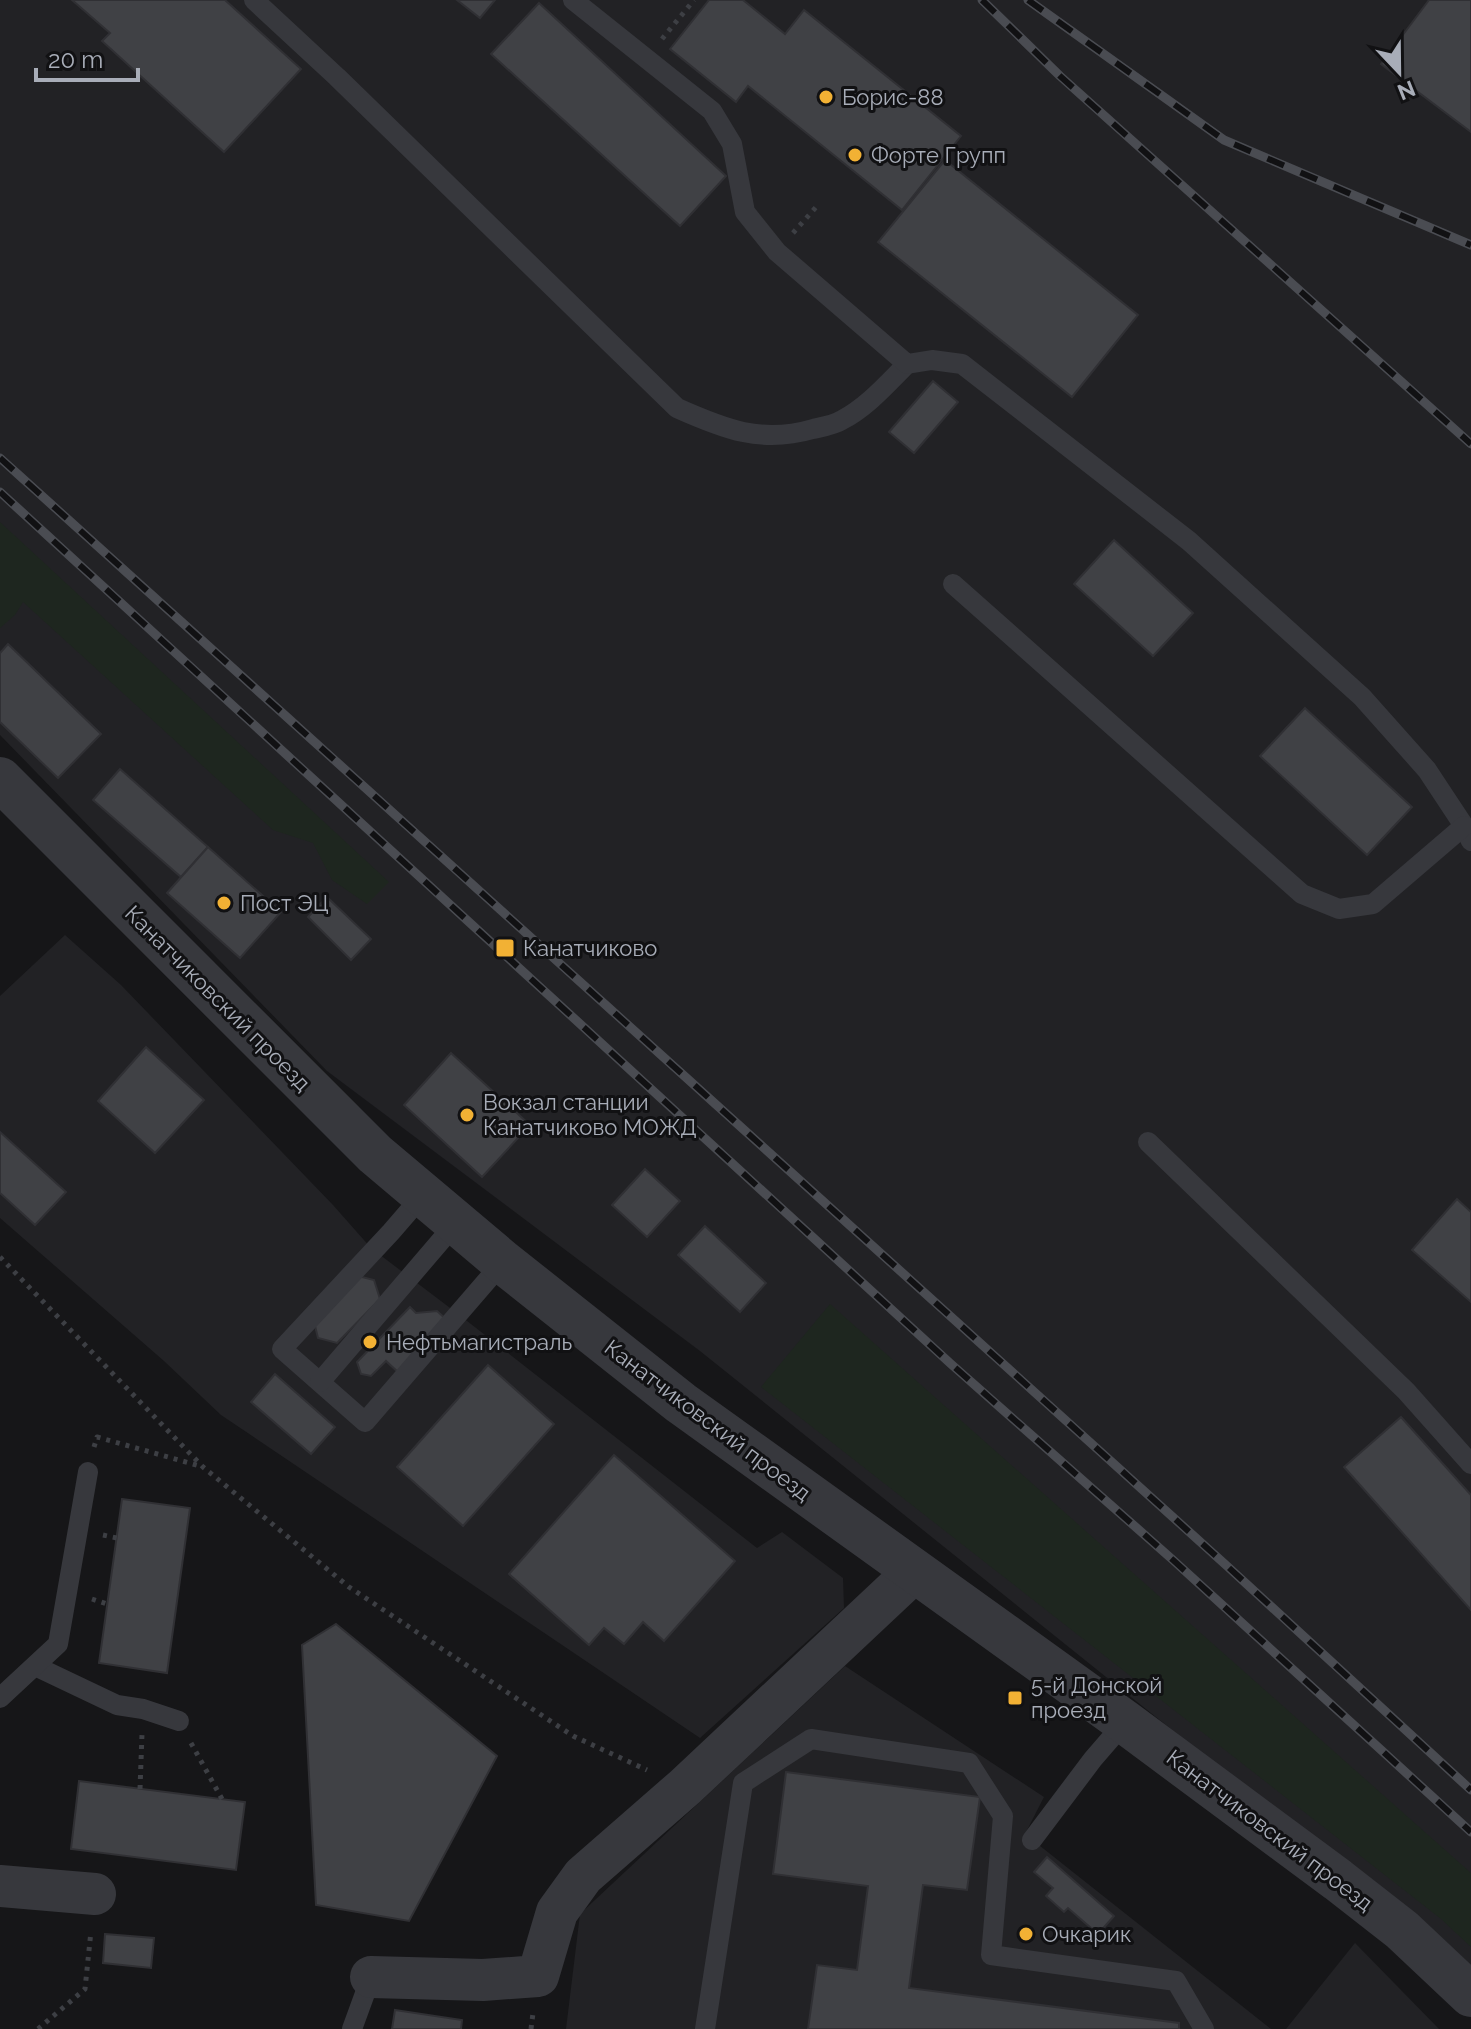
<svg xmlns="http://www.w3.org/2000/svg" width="1471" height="2029" font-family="Raleway,sans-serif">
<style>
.built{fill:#222225}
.green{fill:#1e261f}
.building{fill:#404145;stroke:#303034;stroke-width:2}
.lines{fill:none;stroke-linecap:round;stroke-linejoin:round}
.path{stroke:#3d3f44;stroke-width:5;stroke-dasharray:4 6;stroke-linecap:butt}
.service{stroke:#37383d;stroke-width:20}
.minor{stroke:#37383d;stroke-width:42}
.tertiary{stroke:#37383d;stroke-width:44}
.rail-casing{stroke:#4a4c52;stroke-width:9}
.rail{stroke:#111113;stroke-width:6;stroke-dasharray:18;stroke-linecap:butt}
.poi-dot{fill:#f2b134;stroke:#111113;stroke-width:3}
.labels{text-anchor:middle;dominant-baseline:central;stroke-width:6;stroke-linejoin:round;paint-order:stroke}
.poi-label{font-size:22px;fill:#a8adb8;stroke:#111113;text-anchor:start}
.street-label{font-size:22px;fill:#a8adb8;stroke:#111113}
</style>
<rect width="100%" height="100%" fill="#161618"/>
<g class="built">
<path d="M0,0h1471v1993l-163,-154 -608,-488 -373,-280 -327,-336z"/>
<path d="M65,935l56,50 212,220 38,43 91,69 295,231 25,-16 61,46 1,30 -144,130 -479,-323 -57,-54 -164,-143v-222z"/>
<path d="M845,1666l199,131 -19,37 246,195h-705l14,-115z"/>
<path d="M1355,1943l84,86h-153z"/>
</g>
<g class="green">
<path d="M0,522l389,360 -22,22 -35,-24 -19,-37 -40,-13 -250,-228 -8,13 -15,13z"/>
<path d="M830,1304l641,569v74l-30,-28 -680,-532z"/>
</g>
<g class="building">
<path d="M72,0h153l76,69 -77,83 -122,-111 8,-8z"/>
<path d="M457,0h38l-15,18z"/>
<path d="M709,0h34l42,34 19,-24 157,126 -59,74 -154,-124 -12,16 -66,-53z"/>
<path d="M1429,0h42v132l-90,-68z"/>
<path d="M539,3l187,173 -46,50 -189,-172z"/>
<path d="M945,160l193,155 -66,82 -194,-155z"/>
<path d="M933,381l25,21 -44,51 -25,-21z"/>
<path d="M1114,540l79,73 -40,43 -79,-72z"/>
<path d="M8,644l93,90 -43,44 -58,-56v-69z"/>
<path d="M1305,708l107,99 -45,48 -107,-99z"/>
<path d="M120,769l88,78 -27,30 -88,-77z"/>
<path d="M208,847l73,65 -41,46 -73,-65z"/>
<path d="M327,897l44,42 -20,21 -43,-43z"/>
<path d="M146,1047l58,53 -49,53 -57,-52z"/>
<path d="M451,1053l79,72 -48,52 -78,-72z"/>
<path d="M0,1132l66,60 -31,33 -35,-32z"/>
<path d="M645,1169l35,32 -33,36 -35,-32z"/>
<path d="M1457,1199l14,13v90l-59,-52z"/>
<path d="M705,1226l61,57 -26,29 -62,-57z"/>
<path d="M358,1276l16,4 6,19 -43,44 -19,-5 -4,-16z"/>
<path d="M410,1307l6,6 21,-2 11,10 -49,52 -13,-12 -15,15 -10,-2 -4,-12z"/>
<path d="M488,1365l66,59 -91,102 -66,-59z"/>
<path d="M275,1374l60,53 -24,27 -60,-52z"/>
<path d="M1401,1417l70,78v115l-127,-143z"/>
<path d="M614,1455l121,106 -71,80 -21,-19 -19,22 -20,-16 -15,17 -80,-71z"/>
<path d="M122,1499l68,9 -23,165 -68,-10z"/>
<path d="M336,1624l161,132 -88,165 -93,-16 -14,-260z"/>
<path d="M786,1772l194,25 -13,93 -44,-5 -14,103 270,35v6h-371l9,-64 40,5 11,-84 -95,-12z"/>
<path d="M79,1781l166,21 -9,68 -165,-21z"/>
<path d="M1047,1857l67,59 -16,18 -30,-26 -4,4 -18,-16 7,-8 -19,-16z"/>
<path d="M105,1934l49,4 -3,30 -48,-5z"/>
<path d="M395,2010l67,10 -1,9h-69z"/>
</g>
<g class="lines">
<g class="path">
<path d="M662,39l32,-39"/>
<path d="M793,233l24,-27"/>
<path d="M0,1257l203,210 146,120 224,149 74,34"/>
<path d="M94,1447l3,-10 103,29"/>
<path d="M103,1535l14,3"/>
<path d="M92,1599l15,5"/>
<path d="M191,1743l31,56"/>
<path d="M140,1789l2,-55"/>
<path d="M38,2029l47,-40 6,-58"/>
<path d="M531,2029l2,-16"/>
</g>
<g class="service">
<path d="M254,0l83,77 340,331c47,21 84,36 136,21 9,-2 21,-4 29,-9 25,-13 45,-36 65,-56"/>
<path d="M573,0l139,111 20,33 13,68 32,40 130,112 25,-4 30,4 227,177 173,156 65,73 37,56 7,15"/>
<path d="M953,584l349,310 37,15 34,-5 91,-78"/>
<path d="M1148,1142l258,249 65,73"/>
<path d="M423,1195l-32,37 -109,117 83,73 138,-160"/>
<path d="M320,1382l136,-159"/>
<path d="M35,1666l82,39 26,4 36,12"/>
<path d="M0,1698l58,-54 30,-172"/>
<path d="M1032,1840l61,-81 32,-37"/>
<path d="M352,2029l19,-52"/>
<path d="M705,2029l38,-246 68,-44 158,24 34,53 -12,139 185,26 28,48"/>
</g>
<g class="minor">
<path d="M0,1886l95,8"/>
<path d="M371,1977l112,3 55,-4 19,-64 26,-36 102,-89 229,-215"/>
</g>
<path class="tertiary" d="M0,779l375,375 128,108 178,141 444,319 213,158 64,50 69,65"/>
<defs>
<g id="rail">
<path d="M982,0l78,76 411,368"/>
<path d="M1028,0l196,140 247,105"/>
<path d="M0,458l1227,1108 244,224"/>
<path d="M0,492l951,872 222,196 298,272"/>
</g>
</defs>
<use href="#rail" class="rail-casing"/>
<use href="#rail" class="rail"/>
</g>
<g class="poi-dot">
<circle cx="826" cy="97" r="8"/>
<circle cx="855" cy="155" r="8"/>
<circle cx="224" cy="903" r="8"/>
<rect x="495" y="938" width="20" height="20" rx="4"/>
<circle cx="467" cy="1115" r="8"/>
<circle cx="370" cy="1342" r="8"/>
<rect x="1007" y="1690" width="16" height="16" rx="4"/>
<circle cx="1026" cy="1934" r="8"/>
</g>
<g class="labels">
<g class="poi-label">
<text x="842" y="97">Борис-88</text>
<text x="871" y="155">Форте Групп</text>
<text x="240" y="903">Пост ЭЦ</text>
<text x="523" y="948">Канатчиково</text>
<text x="483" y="1102">Вокзал станции<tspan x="483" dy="25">Канатчиково МОЖД</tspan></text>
<text x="386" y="1342">Нефтьмагистраль</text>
<text x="1031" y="1685">5-й Донской<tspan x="1031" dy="25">проезд</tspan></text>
<text x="1042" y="1934">Очкарик</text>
</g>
<g class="street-label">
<text transform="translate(218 998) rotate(45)">Канатчиковский проезд</text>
<text transform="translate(708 1420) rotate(37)">Канатчиковский проезд</text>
<text transform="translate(1270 1830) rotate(37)">Канатчиковский проезд</text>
</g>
</g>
<g transform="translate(1399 72) rotate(158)" stroke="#111113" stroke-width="6" paint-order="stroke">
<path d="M0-6L14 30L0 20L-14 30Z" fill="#a8adb8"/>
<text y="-12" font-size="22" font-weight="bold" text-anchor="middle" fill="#a8adb8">N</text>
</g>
<path d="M36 68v12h102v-12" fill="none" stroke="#a8adb8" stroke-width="4"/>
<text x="48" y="68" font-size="24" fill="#a8adb8" stroke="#111113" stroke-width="6" paint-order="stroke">20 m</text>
</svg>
